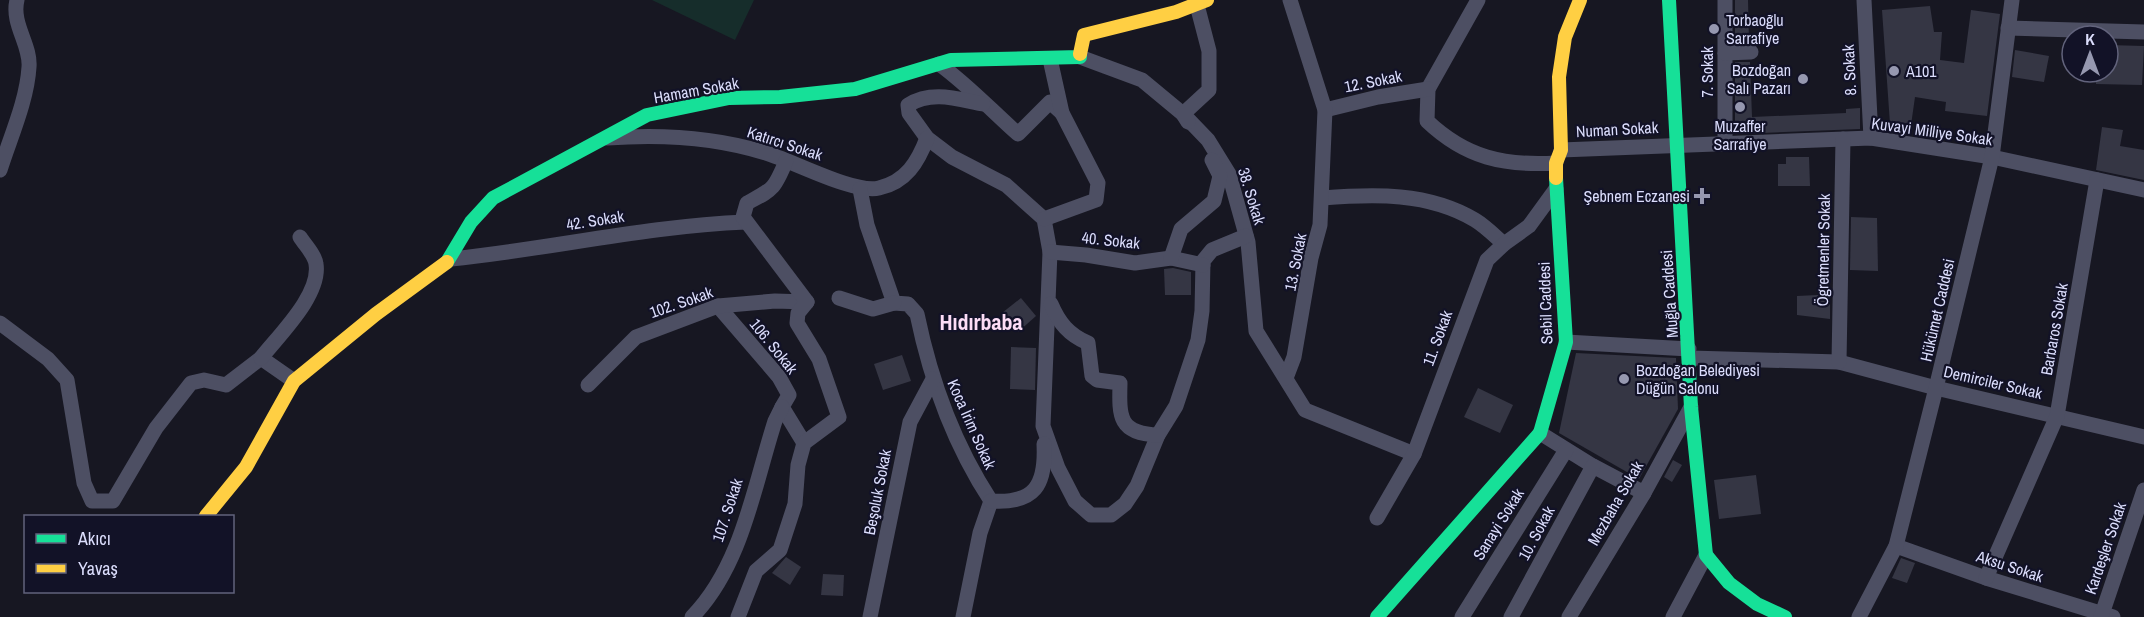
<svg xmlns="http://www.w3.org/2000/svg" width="2144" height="617" font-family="'Archivo Narrow',sans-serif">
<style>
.green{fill:#162d2b}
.building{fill:#353644}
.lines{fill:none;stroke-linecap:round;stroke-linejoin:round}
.street{stroke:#4d4f63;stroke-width:15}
.fast{stroke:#16e098;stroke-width:14}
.slow{stroke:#ffcf43;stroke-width:14}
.poi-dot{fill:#9698b0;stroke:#121227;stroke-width:2}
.labels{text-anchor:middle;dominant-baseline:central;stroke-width:4.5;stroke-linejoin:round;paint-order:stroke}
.poi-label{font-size:16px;fill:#dbddfc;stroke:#121227;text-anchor:start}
.street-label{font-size:16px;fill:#dbddfc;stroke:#121227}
.district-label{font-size:22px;font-weight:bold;fill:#fcddf6;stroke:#121227}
</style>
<rect width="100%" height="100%" fill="#171722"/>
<path class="green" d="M652,0h102l-19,40z"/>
<g class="building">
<path d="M1735,0h13l1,42 -14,1z"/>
<path d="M1930,6l4,26h8l-2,28 24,3 7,-53 29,4 -13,102 -42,-5 1,-9 -31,-5 -4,28 -21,-1 -8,-114z"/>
<path d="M2108,45l36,1 -2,39 -46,-1v-12h12z"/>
<path d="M2015,50l34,6 -5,26 -32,-5z"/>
<path d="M1735,62h15l2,55 94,-4v-4l14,-1v21l-125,5z"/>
<path d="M2102,127l21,3 -3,16 24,4v30l-48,-10z"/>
<path d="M1786,157h23l1,29h-32v-22h8z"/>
<path d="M1851,217l26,1 1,53 -28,-1z"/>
<path d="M1173,268l18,4v23h-26l-1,-26z"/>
<path d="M1817,295h13v24l-33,-4v-19z"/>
<path d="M1021,298l15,18 -18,16 -16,-19z"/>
<path d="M1011,347l25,1 -1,42 -25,-1z"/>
<path d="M1576,353l100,5 2,51 -39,70 -80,-46z"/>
<path d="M902,355l9,26 -28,9 -9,-26z"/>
<path d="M1478,388l35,17 -13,28 -36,-16z"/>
<path d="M1673,460l9,5 -10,17 -8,-5z"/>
<path d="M1756,475l5,39 -42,5 -5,-39z"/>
<path d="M786,557l15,10 -11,18 -18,-12z"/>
<path d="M1901,558l14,5 -8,20 -15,-5z"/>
<path d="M823,574l21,1 -1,21 -22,-1z"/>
</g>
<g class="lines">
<g class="street">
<path d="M1478,0l-50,89 -1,32c39,37 77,45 129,42"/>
<path d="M1725,0v143"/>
<path d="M1864,0l7,138"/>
<path d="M2008,28l136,4"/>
<path d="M1725,53l26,-1"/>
<path d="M1080,57l62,23 41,34 25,26 21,34 19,68 8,89 49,79 109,44"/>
<path d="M939,64c29,21 52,46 79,70l32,-32 12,11"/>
<path d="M983,104c-26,-5 -51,-14 -75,1l1,8 18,25 25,19 54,28 38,34 6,33 -7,174 15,42 17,33 16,14h20l14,-11 12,-18 21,-51 18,-29 22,-66 4,-29 1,-50 9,-11 34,-14"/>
<path d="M1325,110l53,-13 50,-8"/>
<path d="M1188,122l-5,-8 26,-24v-39l-12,-46"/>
<path d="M607,138c53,-4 108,-1 159,15 27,8 88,41 113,35 27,-6 39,-26 48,-50"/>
<path d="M1561,150l310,-12 121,19 152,33"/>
<path d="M0,170c10,-32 27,-69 29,-103 2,-22 -18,-43 -12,-67"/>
<path d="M860,189l7,36 27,78 14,1 9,10c14,68 36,129 74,187l-11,32 -17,84"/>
<path d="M1322,198c52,-4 106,-6 153,22 10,6 20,16 29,24"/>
<path d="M1044,219l52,-19 2,-17 -36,-70 -12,-54"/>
<path d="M1050,252l36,3 49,8 36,-5 32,7"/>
<path d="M1171,258l10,-29 33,-28 6,-25 -8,-16"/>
<path d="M451,259c99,-10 195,-33 295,-37"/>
<path d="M839,298l34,11 21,-6"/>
<path d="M1051,304c8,19 18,31 37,39l4,33 5,4 23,3c-1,35 -1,50 38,52"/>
<path d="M718,306l61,71 10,18 -7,12 22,36"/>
<path d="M0,323l48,36 19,21 17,103 8,18h21l43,-73 35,-45 13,-3 22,5 35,-27 33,23"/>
<path d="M1566,342l123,7"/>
<path d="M261,358c18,-23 60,-63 55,-94 -1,-9 -11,-19 -16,-27"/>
<path d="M1690,358l149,4 97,26 208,49"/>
<path d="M1839,362l4,-223"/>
<path d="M1286,378l8,-21 17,-99 9,-33 5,-115 -35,-110"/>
<path d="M588,385l48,-48 82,-31 57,-5 32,1"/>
<path d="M1540,433l53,33 51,27"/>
<path d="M991,501c44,3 55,-16 53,-57"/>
<path d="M1377,518l37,-64 73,-194 17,-16 25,-18 27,-37"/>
<path d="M1896,546l90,32 127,39"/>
<path d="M1986,578l71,-162 40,-236"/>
<path d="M692,617c50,-51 62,-131 83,-196l7,-14"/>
<path d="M738,617l18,-46 24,-21 15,-46 3,-39 6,-22 35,-26 -20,-58 -22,-36 1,-10 9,-11 -64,-85 4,-14c26,-14 27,-13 39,-42"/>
<path d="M870,617l40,-195 23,-43"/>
<path d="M1462,617l104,-167"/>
<path d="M1511,617l82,-151"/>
<path d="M1569,617l75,-124 47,-86"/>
<path d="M1673,617l33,-62"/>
<path d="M1859,617l37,-71 40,-158 56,-231 20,-157"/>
<path d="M2101,617l43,-127"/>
</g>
<g class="fast">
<path d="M1669,0l22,407 15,148 23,28 28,21 28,13"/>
<path d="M447,262l24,-40 22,-24 154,-83 82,-17 51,-1 75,-8 96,-29 129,-3v-3"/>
<path d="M1377,617l163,-184 26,-91 -10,-164"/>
</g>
<g class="slow">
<path d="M1080,54l4,-19 92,-23 31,-12"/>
<path d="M1556,178v-15l5,-13 -2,-73 6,-40 15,-37"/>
<path d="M206,516l40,-49 48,-86 82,-67 71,-52"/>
</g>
</g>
<g class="poi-dot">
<circle cx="1714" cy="29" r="6"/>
<circle cx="1894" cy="71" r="6"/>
<circle cx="1803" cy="79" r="6"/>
<circle cx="1740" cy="107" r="6"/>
<path d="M1699 187h6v6h6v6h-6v6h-6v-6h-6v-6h6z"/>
<circle cx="1624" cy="379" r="6"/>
</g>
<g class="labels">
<g class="poi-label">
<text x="1726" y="20">Torbaoğlu<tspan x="1726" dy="18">Sarrafiye</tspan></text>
<text x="1791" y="70" text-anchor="end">Bozdoğan<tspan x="1791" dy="18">Salı Pazarı</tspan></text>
<text x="1906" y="71">A101</text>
<text x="1740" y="126" text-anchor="middle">Muzaffer<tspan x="1740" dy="18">Sarrafiye</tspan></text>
<text x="1690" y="196" text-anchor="end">Şebnem Eczanesi</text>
<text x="1636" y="370">Bozdoğan Belediyesi<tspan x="1636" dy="18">Düğün Salonu</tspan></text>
</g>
<g class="street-label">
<text transform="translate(1849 70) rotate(-93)">8. Sokak</text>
<text transform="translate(1707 72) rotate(-90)">7. Sokak</text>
<text transform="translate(1373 81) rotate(-11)">12. Sokak</text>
<text transform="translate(696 90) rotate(-10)">Hamam Sokak</text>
<text transform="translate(1617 129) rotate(-3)">Numan Sokak</text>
<text transform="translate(1932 131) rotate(8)">Kuvayi Milliye Sokak</text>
<text transform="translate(785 143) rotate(18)">Katırcı Sokak</text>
<text transform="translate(1252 196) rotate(73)">38. Sokak</text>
<text transform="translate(595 220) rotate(-9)">42. Sokak</text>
<text transform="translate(1111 240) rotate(6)">40. Sokak</text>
<text transform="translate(1823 250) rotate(-89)">Ögretmenler Sokak</text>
<text transform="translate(1295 262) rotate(-79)">13. Sokak</text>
<text transform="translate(1669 294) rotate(-94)">Muğla Caddesi</text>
<text transform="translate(681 302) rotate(-19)">102. Sokak</text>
<text transform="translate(1545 303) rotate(-92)">Sebil Caddesi</text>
<text transform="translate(1937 310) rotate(-77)">Hükümet Caddesi</text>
<text transform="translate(2054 329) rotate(-80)">Barbaros Sokak</text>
<text transform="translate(1437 338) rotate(-70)">11. Sokak</text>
<text transform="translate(774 346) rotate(51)">106. Sokak</text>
<text transform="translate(1993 382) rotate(13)">Demirciler Sokak</text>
<text transform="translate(972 424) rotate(66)">Koca İrim Sokak</text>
<text transform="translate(877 492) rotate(-79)">Beşoluk Sokak</text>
<text transform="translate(1615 503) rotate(-60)">Mezbaha Sokak</text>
<text transform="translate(727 510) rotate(-72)">107. Sokak</text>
<text transform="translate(1498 524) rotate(-58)">Sanayi Sokak</text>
<text transform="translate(1536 533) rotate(-62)">10. Sokak</text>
<text transform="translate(2105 548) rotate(-71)">Kardeşler Sokak</text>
<text transform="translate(2010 566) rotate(18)">Aksu Sokak</text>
</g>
<g class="district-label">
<text x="981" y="322">Hıdırbaba</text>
</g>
</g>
<rect x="24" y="515" width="210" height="78" fill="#121227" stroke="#62637c" stroke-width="1.5"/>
<rect x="36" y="534" width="30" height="9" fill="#16e098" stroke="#62637c" stroke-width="1.5"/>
<text x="78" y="545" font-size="18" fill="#dbddfc">Akıcı</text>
<rect x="36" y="564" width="30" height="9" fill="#ffcf43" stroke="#62637c" stroke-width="1.5"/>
<text x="78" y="575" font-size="18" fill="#dbddfc">Yavaş</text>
<g transform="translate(2090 54)"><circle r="28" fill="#121227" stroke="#62637c" stroke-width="1.5"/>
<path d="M0-4.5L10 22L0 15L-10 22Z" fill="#9698b0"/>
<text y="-9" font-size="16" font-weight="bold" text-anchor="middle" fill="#dbddfc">K</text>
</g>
</svg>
